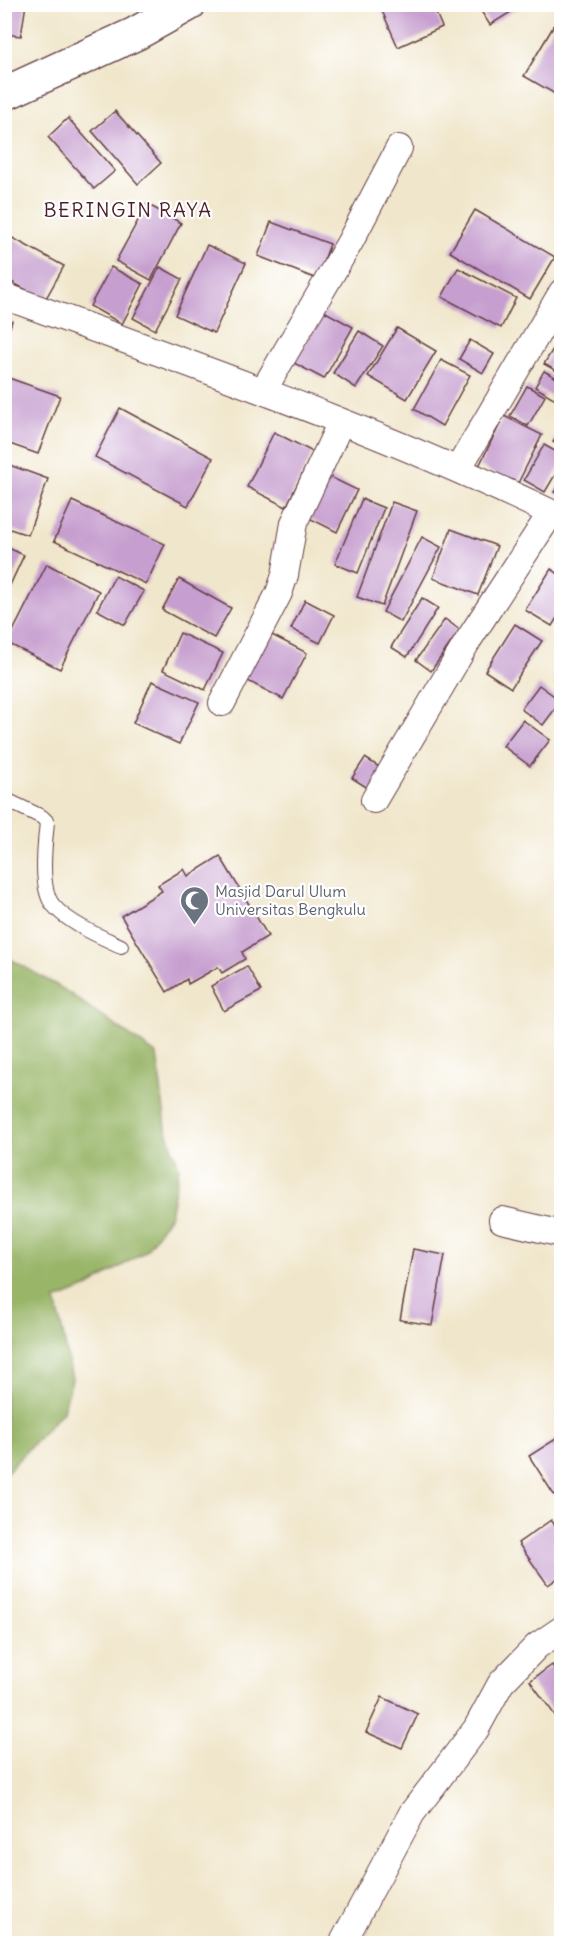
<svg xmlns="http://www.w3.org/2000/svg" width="566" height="1948" font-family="Delius,sans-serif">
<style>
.forest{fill:#98b568;stroke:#716a4a;stroke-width:1.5}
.building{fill:#c69ecf}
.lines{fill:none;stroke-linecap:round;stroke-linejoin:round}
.service-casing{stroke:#633d43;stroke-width:16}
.minor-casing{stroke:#633d43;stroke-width:28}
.trunk-casing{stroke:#633d43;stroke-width:36}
.service{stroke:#fff;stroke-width:14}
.minor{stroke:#fff;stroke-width:26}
.trunk{stroke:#fff;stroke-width:33}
.labels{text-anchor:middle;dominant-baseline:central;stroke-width:4.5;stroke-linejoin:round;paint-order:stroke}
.worship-label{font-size:16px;fill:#5b616d;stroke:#fff;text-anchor:start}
.quarter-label{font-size:20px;letter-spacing:1.5px;fill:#4a1f2b;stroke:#fff}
</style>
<rect width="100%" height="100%" fill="#fff"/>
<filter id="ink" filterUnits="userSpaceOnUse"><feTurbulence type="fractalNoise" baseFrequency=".0167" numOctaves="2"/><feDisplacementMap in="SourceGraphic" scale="12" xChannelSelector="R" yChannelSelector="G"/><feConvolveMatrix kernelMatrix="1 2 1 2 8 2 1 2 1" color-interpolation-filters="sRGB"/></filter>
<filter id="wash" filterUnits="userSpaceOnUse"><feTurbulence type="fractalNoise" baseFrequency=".008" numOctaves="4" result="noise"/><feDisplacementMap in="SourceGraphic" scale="24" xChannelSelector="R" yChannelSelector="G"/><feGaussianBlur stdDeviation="1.35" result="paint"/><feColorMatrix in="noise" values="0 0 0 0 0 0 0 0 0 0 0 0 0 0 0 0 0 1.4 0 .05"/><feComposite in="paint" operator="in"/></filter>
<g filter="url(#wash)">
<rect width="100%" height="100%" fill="#f0e6cb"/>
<path class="forest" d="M5,956l58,33 94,66 9,73 13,39 -9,48 -24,36 -60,37 -30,12 16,79 -9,32 -58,63z"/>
<g id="blocks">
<g class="building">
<path d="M4,4h22l-5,32 -17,-2z"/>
<path d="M379,4h53l10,23 -44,20z"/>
<path d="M477,5h45l-32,20z"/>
<path d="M559,17l3,1v80l-38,-22z"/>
<path d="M115,111l46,52 -23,21 -46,-53z"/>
<path d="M68,118l47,53 -21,18 -46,-52z"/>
<path d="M147,204l34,19 -30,57 -35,-19z"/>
<path d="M475,210l80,47 -25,42 -80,-47z"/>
<path d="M271,222l59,22 -13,35 -59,-23z"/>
<path d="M7,235l57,31 -19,34 -41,-22v-39z"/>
<path d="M207,245l39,18 -32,70 -39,-18z"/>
<path d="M111,267l32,17 -21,40 -32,-18z"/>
<path d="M160,267l22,12 -27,51 -22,-12z"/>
<path d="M458,268l58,30 -15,30 -59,-31z"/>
<path d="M322,310l31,17 -29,52 -30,-16z"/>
<path d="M4,318l8,3 -7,21h-1z"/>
<path d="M397,328l39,23 -29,48 -39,-23z"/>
<path d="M359,331l24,15 -27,42 -23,-15z"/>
<path d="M562,334v40l-18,-10z"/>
<path d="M470,340l24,14 -11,19 -24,-14z"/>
<path d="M441,360l29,15 -28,51 -28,-17z"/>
<path d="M544,371l18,10v22l-27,-16z"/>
<path d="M6,377l54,19 -22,58 -34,-12v-60z"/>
<path d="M527,386l18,10 -17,30 -18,-10z"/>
<path d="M120,408l93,50 -25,48 -93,-49z"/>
<path d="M504,416l38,19 -25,50 -38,-19z"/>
<path d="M562,430v18l-9,-6z"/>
<path d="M274,432l39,20 -27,55 -39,-20z"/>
<path d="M544,445l18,10v8l-17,29 -21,-12z"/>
<path d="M4,463l44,16 -20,56 -24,-8z"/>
<path d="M326,475l31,15 -20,42 -32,-16z"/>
<path d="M562,481v16l-8,-5z"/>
<path d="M362,499l22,9 -26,65 -23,-9z"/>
<path d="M72,501l93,43 -19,40 -92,-43z"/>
<path d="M392,502l25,9 -35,95 -25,-9z"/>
<path d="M451,529l46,17 -19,49 -45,-17z"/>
<path d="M422,537l19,10 -40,75 -18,-10z"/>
<path d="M4,546l20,9 -20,43z"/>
<path d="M47,564l52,27 -39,78 -53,-26z"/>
<path d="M551,569l11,7v34l-10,16 -27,-16z"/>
<path d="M115,576l29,15 -19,34 -28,-15z"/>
<path d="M179,579l52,29 -17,30 -52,-28z"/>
<path d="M422,598l16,10 -31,49 -16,-10z"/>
<path d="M305,600l29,15 -14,28 -29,-14z"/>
<path d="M445,619l15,11 -29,41 -15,-11z"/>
<path d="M515,624l27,17 -31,47 -26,-17z"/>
<path d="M266,632l41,21 -24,46 -41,-21z"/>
<path d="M180,633l43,20 -18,37 -42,-20z"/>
<path d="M562,668v17l-9,-7z"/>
<path d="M152,681l47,21 -20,42 -46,-21z"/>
<path d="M539,685l22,16 -18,24 -22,-16z"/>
<path d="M523,720l27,20 -20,26 -27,-20z"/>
<path d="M365,758l22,14 -13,20 -22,-14z"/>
<path d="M220,856l48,80 -26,16 3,7 -23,14 -4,-6 -30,17 -1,-5 -20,13 -46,-76 41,-25 -4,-6 26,-16 4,7z"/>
<path d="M247,966l14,25 -37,20 -13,-25z"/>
<path d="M413,1249l32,6 -13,70 -32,-5z"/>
<path d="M562,1435v55l-8,5 -25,-39z"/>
<path d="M551,1520l11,14v41l-14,10 -30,-42z"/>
<path d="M552,1665l10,14v46l-32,-44z"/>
<path d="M382,1697l36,17 -16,34 -36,-16z"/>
</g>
</g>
</g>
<g filter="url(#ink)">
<use href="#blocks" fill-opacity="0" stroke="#633d43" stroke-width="1.5"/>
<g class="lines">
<defs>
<path id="service" d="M4,799l38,18 5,5c-2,20 -8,67 6,83 15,18 46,31 68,41"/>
<g id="minor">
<path d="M4,296c188,69 378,134 558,222"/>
<path d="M263,391l87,-149 49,-94"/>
<path d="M458,469l104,-177"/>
<path d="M222,703l57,-110 6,-18 9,-52 47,-101"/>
<path d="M374,800l95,-161 82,-126"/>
<path d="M502,1220l60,14"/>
<path d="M342,1944l70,-131 64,-84 25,-46 36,-37 25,-17"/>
</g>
<path id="trunk" d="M4,94l131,-60 54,-30"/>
</defs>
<use href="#service" class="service-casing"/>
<use href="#minor" class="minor-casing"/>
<use href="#trunk" class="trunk-casing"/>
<use href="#service" class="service"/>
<use href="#minor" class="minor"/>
<use href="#trunk" class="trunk"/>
</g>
</g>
<defs>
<symbol id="mosque-pin" viewBox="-11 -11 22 30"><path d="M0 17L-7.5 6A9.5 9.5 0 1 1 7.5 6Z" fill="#6b7280" stroke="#fff"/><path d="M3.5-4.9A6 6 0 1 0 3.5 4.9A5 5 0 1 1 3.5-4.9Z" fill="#fff"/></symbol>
</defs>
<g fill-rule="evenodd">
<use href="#mosque-pin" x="178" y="884" width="33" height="45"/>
</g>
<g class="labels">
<g class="worship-label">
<text x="215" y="891">Masjid Darul Ulum<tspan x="215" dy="18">Universitas Bengkulu</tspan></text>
</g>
<g class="quarter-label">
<text x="128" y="209">BERINGIN RAYA</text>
</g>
</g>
<rect width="566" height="1948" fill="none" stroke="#fff" stroke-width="24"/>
</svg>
